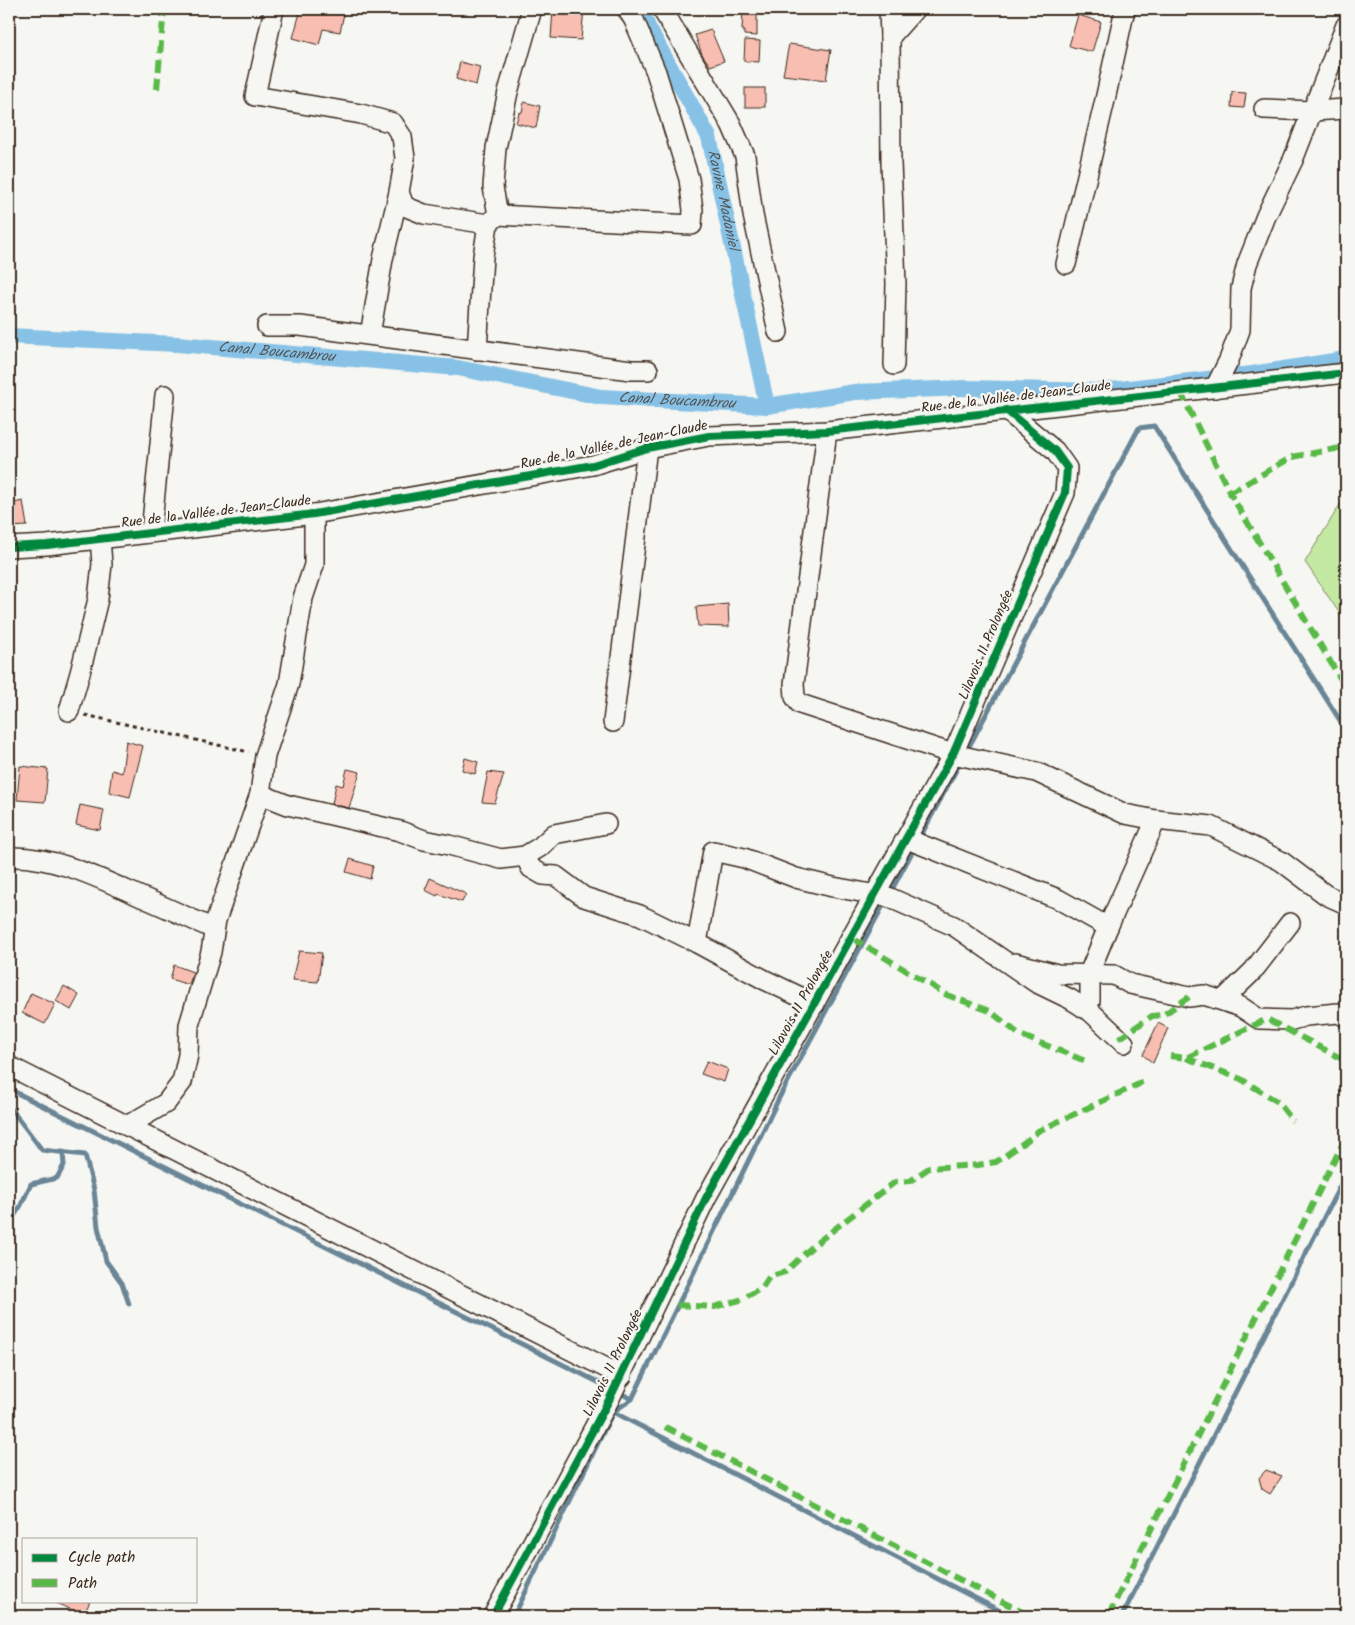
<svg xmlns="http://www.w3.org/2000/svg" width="1355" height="1625" font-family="Kalam,sans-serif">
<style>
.green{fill:#c3e9a3;stroke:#7f8a60}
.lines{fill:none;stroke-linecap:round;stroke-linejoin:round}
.stream{stroke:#698596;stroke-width:5}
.canal{stroke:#87c2e6;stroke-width:16}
.building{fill:#f8beb1;stroke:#3b2a1e}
.street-casing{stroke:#3b2a1e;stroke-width:22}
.path{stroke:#3b2a1e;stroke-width:3;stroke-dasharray:4 4;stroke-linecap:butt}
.street{stroke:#f6f6f2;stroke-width:19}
.quiet{stroke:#58b947;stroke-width:6;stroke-dasharray:12 6;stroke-linecap:butt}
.cycleway-casing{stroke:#f6f6f2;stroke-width:11}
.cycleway{stroke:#00873e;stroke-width:8}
.labels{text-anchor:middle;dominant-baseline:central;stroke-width:4.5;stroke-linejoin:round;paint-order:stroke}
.street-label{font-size:14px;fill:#3b2a1e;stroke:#f6f6f2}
.water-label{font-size:15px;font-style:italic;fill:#52585a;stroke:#f6f6f2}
</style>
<rect width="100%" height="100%" fill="#f6f6f2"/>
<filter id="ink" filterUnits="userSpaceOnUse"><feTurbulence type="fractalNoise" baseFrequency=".02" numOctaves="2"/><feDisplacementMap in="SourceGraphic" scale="10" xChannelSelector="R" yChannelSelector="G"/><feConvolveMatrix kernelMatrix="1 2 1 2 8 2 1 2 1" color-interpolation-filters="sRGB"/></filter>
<g filter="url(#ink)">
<path class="green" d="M1346,495v128l-41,-61z"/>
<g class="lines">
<g class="stream">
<path d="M966,752l173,-324 15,-2 192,304"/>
<path d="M890,893l72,-134"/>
<path d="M9,1089l623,310"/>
<path d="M9,1106l33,44 43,5 9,35 4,37 8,34 16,22 7,21"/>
<path d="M9,1224l11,-17 11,-23 26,-6 7,-13 -1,-13"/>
<path d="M613,1412l397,204"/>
<path d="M516,1612l8,4"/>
<path d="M514,1616l99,-204 19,-13 148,-303 106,-196"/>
<path d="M1122,1616l224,-442"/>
</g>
<g class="canal">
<path id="s1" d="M640,9l9,20 60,108 58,269"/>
<path id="s2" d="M9,336l168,8 281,24 143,29 166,9 88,-14 112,-4 135,3 150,-17 94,-15"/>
</g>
</g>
<g class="building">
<path d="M301,9h44l-5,23 -17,-3 -4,16 -26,-7z"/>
<path d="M553,9h31l-3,31 -30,-2z"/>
<path d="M743,9h14v27l-13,-1v-5h-2z"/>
<path d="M1078,15l23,7 -9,30 -23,-6z"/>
<path d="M711,30l13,31 -14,5 -8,-12 -7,-19z"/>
<path d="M745,40l15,1 -1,21 -15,-1z"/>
<path d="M789,44l42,6 -5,30 -43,-5z"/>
<path d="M460,62l20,5 -4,18 -20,-6z"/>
<rect x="745" y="88" width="20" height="19"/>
<path d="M1232,92l14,1 -2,15 -13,-1z"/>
<path d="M524,102l16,4 -4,22 -20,-5 3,-10 3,-1z"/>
<path d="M23,501l4,25 -18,1v-23z"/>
<path d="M728,604l1,23 -31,-1 -2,-19z"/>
<path d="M126,741l17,5 -13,51 -21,-5 3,-22 10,3z"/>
<path d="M465,758l13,4 -3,12 -13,-4z"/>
<path d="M20,766l28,3 -3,33 -28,-2z"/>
<path d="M347,769l13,3 -11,36 -17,-4 4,-20 7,2z"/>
<path d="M488,772l16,2 -9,29 -13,-1z"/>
<path d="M80,805l24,5 -4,20 -24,-5z"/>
<path d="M350,859l23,7 -3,13 -24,-7z"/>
<path d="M430,878l36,16 -4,8 -24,-8 -1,2 -12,-6z"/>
<path d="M299,951l23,2 -4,29 -26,-2z"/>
<path d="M174,965l19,7 -4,13 -19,-6z"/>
<path d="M64,986l15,9 -8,15 -15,-9z"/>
<path d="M31,993l24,11 -10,20 -23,-11z"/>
<path d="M1158,1023l10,5 -15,35 -10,-8z"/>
<path d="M707,1061l21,8 -4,13 -23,-8z"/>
<path d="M1266,1470l16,6 -12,18 -8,-5 -3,-11z"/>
<path d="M51,1601h39l-6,14z"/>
</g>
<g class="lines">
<defs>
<g id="street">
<path d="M274,9l-19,87 106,18 32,9 9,14 3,21 -6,34 5,14 20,8 64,10"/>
<path d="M662,9l69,115 14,32 8,59 25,117"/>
<path d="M889,9l1,28 1,126 5,120 -2,82"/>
<path d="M890,37l25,-28"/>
<path d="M1264,109l48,2 34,-2"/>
<path d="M498,215l-5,-28 3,-39 12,-56 24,-83"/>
<path d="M1066,264l39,-164 20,-91"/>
<path d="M267,326h33l331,44h17"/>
<path d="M370,335l13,-76 16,-67"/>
<path d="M477,350l6,-93 5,-33 10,-9 194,10 1,-15 -4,-31 -33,-107 -22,-52 -7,-11"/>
<path d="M1215,388l14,-28 11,-30 1,-42 6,-24 19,-48 27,-56 53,-135"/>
<path d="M827,431l-33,253 1,13 5,7 153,50 83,18 89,42 31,6 55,6 70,35 45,34 20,9"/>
<path d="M151,532l14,-137"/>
<path d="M9,547l38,-2 267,-31 279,-49 54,-17 62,-12 118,-5 519,-58"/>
<path d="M69,711l11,-38 18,-74 4,-35 -2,-26"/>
<path d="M613,722l34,-274"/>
<path d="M260,794l28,11 112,26 24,9 25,5 52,14 24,-3 15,-9 14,-13 52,-10"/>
<path d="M907,837l10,6 141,56 50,28 -18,44v30l-6,7"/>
<path d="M525,856l6,12 12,7 13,1 28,21 56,18 57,28 68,37 50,24"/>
<path d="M9,857c43,-2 90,21 128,38 26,11 52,23 77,34"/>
<path d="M1108,927l48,-107"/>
<path d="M697,943l16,-92 31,7 52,20 37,9 55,10 66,29 81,56 35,17 21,13 33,31"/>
<path d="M1015,963l42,11 57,1 16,9 59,13 15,-2 37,12 18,12 33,1 14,-4 32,-3 8,4"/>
<path d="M1223,1000l30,-29 37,-48"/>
<path d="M9,1066l613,310"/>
<path d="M127,1126l39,-23 16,-21 6,-27 1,-30 22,-73 5,-32 44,-126 5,-38 24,-72 14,-86 11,-33v-51"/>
<path d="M493,1616l116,-216 97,-202 247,-444 112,-261 2,-25 -12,-17 -49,-41"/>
</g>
</defs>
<use href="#street" class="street-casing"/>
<path class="path" d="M85,715l164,37"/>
<use href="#street" class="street"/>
<g class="quiet">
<path d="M157,89l7,-80"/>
<path d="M1180,391l50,102 116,195"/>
<path d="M1230,493l62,-36 54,-10"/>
<path d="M852,938l95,57 43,16 30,24 68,27"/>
<path d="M1118,1038l5,-2 29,-20 11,-1 26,-18"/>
<path d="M1170,1056l16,2 81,-39 79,42"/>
<path d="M1186,1058l55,21 37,23 15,19"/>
<path d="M677,1305l37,2 26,-7 22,-12 7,-11 16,-5 29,-27 81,-63 15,-1 19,-13 49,-3 18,-3 36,-25 6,-6 99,-46 6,-4"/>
<path d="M665,1427l365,189"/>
<path d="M1108,1616l238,-479"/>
</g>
<defs>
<g id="cycleway">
<path d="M9,547l38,-2 267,-31 279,-49 54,-17 62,-12 118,-5 519,-58"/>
<path d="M493,1616l116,-216 97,-202 247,-444 112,-261 2,-25 -12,-17 -49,-41"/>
</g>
</defs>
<use href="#cycleway" class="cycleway-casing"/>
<use href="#cycleway" class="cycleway"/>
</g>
</g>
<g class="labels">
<g class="street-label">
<text transform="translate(1016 397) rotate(-7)">Rue de la Vallée de Jean-Claude</text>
<text transform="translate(614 445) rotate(-12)">Rue de la Vallée de Jean-Claude</text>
<text transform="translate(216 512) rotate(-7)">Rue de la Vallée de Jean-Claude</text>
<text transform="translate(986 645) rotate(-67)">Lilavois 11 Prolongée</text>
<text transform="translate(801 1003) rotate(-61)">Lilavois 11 Prolongée</text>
<text transform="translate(613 1363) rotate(-64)">Lilavois 11 Prolongée</text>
</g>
<g class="water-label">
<text stroke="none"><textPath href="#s1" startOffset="210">Ravine Madaniel</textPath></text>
<text stroke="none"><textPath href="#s2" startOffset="268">Canal Boucambrou</textPath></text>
<text stroke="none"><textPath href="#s2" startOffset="672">Canal Boucambrou</textPath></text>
</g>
</g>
<rect width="1355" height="1625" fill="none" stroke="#f6f6f2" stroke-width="30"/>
<rect x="15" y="15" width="1325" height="1595" fill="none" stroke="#3b2a1e" stroke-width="2" filter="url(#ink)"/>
<rect x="22" y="1538" width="175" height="65" fill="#f6f6f2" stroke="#aba49d"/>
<rect x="32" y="1554" width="25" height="8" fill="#00873e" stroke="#aba49d"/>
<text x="68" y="1562" font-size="15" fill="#3b2a1e">Cycle path</text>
<rect x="32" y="1579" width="25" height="8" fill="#58b947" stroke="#aba49d"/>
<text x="68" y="1588" font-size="15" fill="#3b2a1e">Path</text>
</svg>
